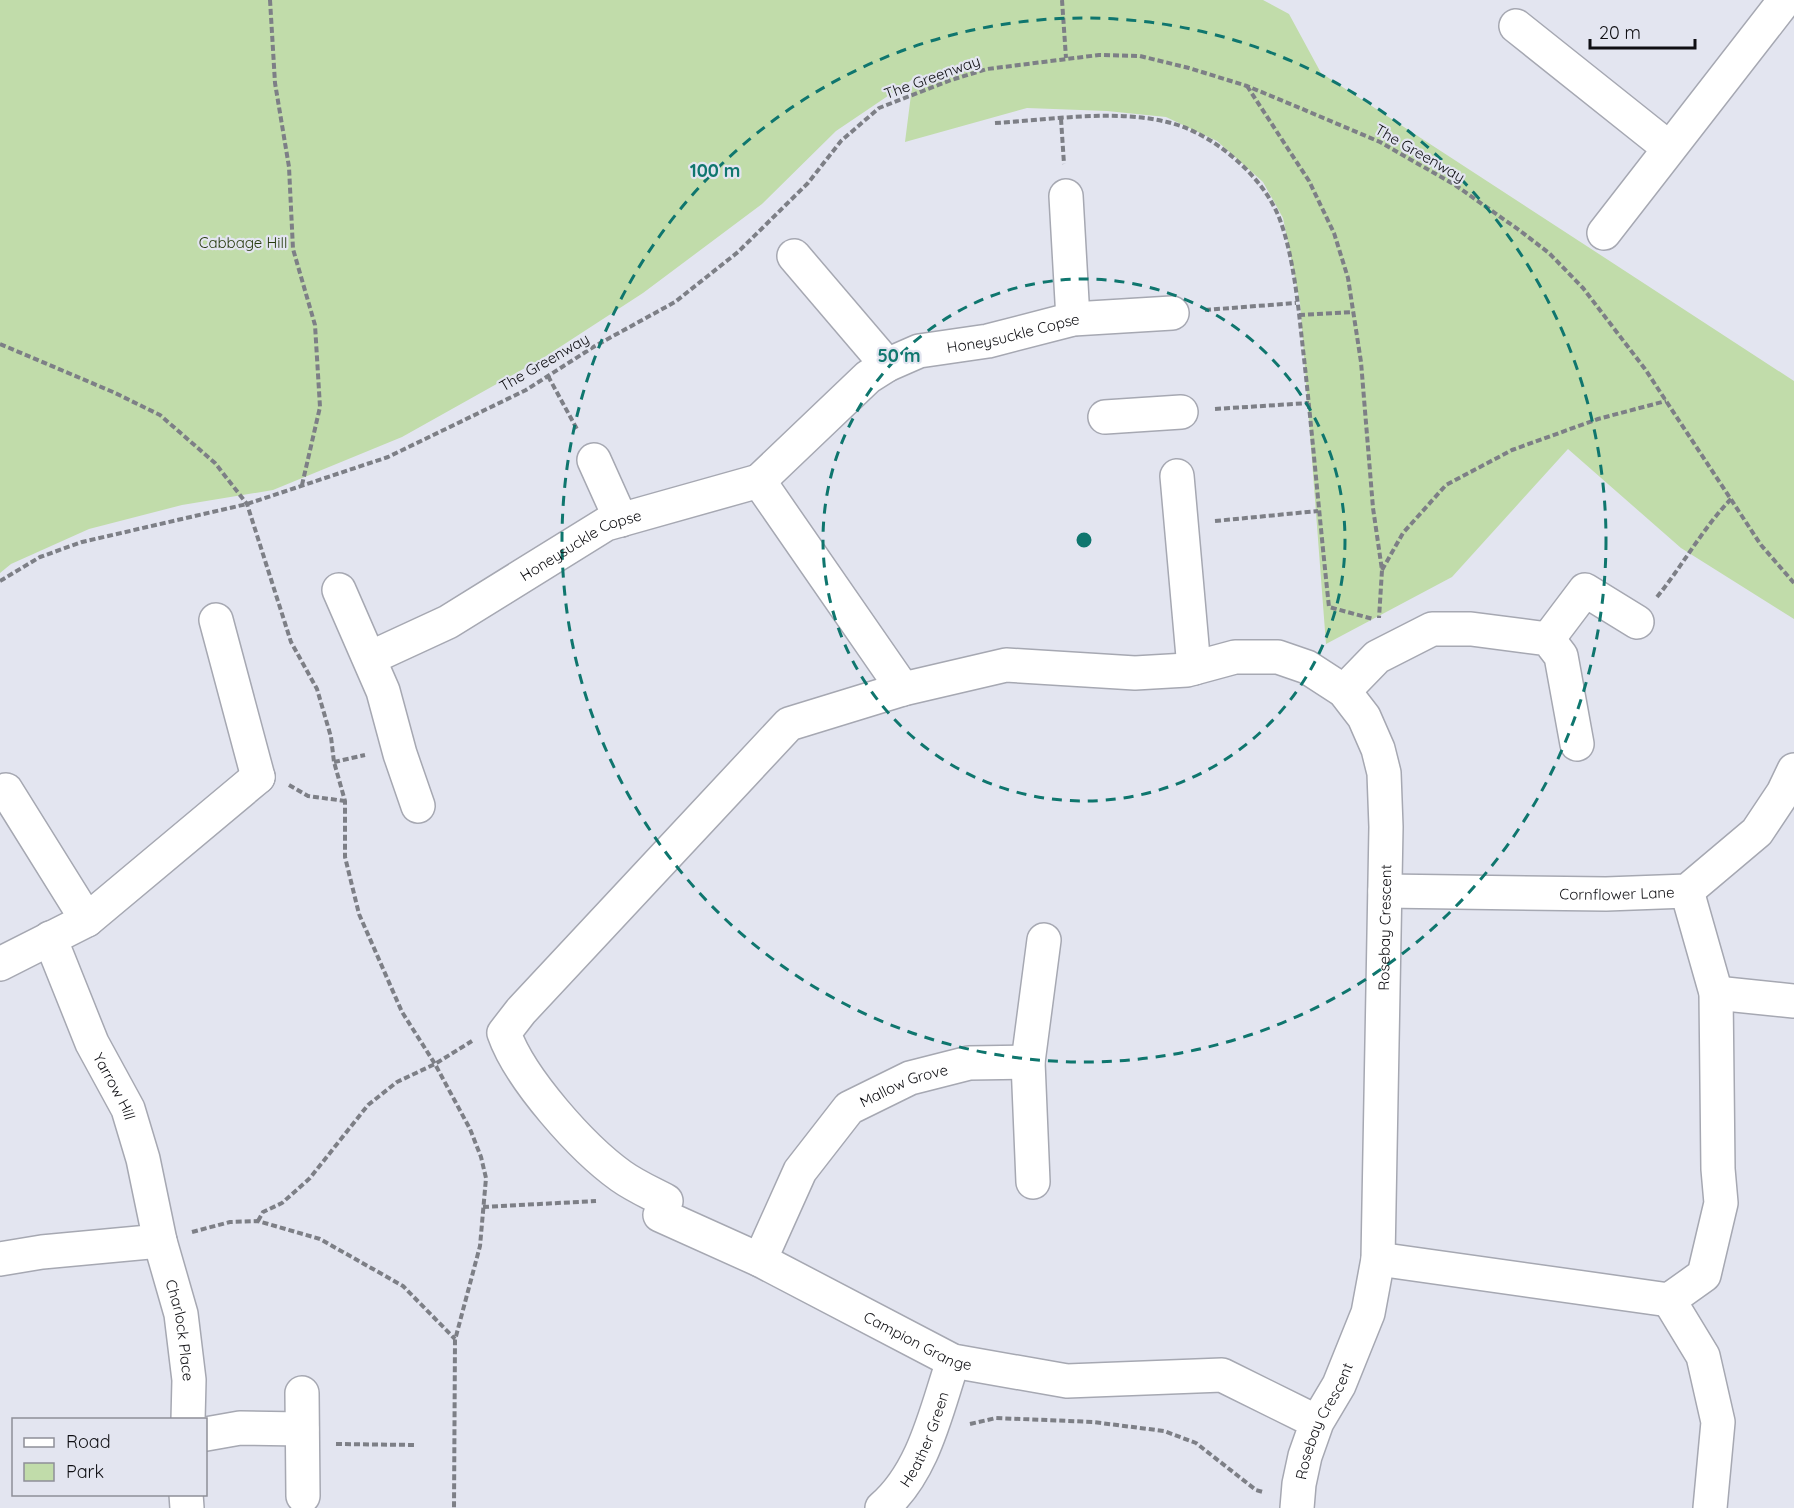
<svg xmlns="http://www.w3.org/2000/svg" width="1794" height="1508" font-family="Quicksand,sans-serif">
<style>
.green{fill:#c1dcaa}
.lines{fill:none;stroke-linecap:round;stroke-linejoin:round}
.minor-casing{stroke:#a6a8b2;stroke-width:36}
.path{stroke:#7d7f86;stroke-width:4;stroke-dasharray:6 3;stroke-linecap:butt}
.minor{stroke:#fff;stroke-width:33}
.ring{fill:none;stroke:#0f766e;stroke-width:3;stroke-dasharray:10 8}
.labels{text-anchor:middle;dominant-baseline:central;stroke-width:4.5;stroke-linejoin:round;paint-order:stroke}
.street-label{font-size:15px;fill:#0f0f13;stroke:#e3e5f0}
.park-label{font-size:15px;fill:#273b0f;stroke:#e3e5f0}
.centre{fill:#0f766e;stroke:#e3e5f0;stroke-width:3}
.ring-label{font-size:18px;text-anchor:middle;font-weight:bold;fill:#0f766e;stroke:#e3e5f0;stroke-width:4.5;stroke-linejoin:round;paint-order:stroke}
</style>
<rect width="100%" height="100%" fill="#e3e5f0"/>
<path class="green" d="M0,0h1263l26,14 32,59 473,308v238l-113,-71 -113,-99 -116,128 -126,67 -26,-341 -17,-85 -20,-36 -46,-41 -51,-24 -59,-6 -80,-3 -122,34 8,-63 -77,52 -74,73 -119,89 -100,65 -141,79 -129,53 -91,15 -93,24 -78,35 -11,9z"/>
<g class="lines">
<defs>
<g id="minor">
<path d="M1516,26l153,122"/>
<path d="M1066,196l7,123"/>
<path d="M1604,233l181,-233"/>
<path d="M794,256l93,109"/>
<path d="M1105,417l76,-5"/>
<path d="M594,460l27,60"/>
<path d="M1177,476l17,192"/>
<path id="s1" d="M759,481l109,-104 19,-12 32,-14 69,-10 85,-22 99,-6"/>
<path d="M339,590l44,101 17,63 18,52"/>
<path d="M216,620l42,157"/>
<path d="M1548,639l37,-49 52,32"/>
<path id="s2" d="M370,658l78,-36 158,-98 153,-43 144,208"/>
<path d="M1344,691l33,-34 55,-28h39l77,10 13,17 16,88"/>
<path d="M6,790l81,130"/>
<path id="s3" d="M1385,891l221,3 81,-3 70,-59 26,-39 11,-23"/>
<path id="s4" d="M50,938l42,105 36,66 15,50 17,82 21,73 8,66 -1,40"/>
<path d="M0,964l87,-44 171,-143"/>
<path d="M1716,993l78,8"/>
<path d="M1033,1182l-5,-120 16,-122"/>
<path d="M0,1259l42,-7 118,-11"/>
<path d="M1378,1259l291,41 35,-25 17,-72 -3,-34 -2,-176 -29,-102"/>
<path id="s5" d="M760,1260l40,-89 49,-63 61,-30 59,-15 59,-1"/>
<path d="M1669,1300l34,56 15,66 -8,86"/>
<path d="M302,1393l1,103"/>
<path d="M206,1434l34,-6 62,1"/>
<path d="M186,1494l1,14"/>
<path id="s6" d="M882,1508c42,-36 54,-97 71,-147"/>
<path id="s7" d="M1297,1508l2,-24 6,-28 12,-34 22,-37 29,-72 10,-54 8,-432 -2,-54 -6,-24 -14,-32 -20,-26 -37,-24 -29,-10h-43l-48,13 -52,3 -129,-8 -103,24 -114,35 -268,287 -17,22c16,46 78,115 117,143 14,10 30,17 45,25l-6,14 100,45 193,101 114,20 155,-6 95,47"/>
</g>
</defs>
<use href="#minor" class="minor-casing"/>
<g class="path">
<path d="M270,0l5,83 14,84 4,82 22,76 5,82 -18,78"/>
<path d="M1062,0l4,58"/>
<path d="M1247,86l62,95 25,52 14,45 13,84 12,146 9,62 -3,48"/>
<path d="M1061,119l3,45"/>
<path d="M995,123c54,-3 119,-14 172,-1 45,10 97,54 113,98 15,40 19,96 24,138 9,83 16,166 25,249l44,12"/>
<path d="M1205,310l91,-7"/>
<path d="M1299,315l54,-3"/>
<path d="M0,344l113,48 47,23 55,48 32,41 44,138 26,47 14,48 3,25 11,39v56l14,57 43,98 33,52 35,65 11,28 5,21 -6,68 -25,94 -1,168"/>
<path d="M548,376l30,55"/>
<path d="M1215,409l94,-6"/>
<path d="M1215,521l103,-10"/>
<path d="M1382,570l21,-37 43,-48 66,-35 86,-31 68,-18"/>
<path d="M0,581l40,-24 42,-15 165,-38 141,-47 138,-67 69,-44 80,-44 63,-50 70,-69 33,-42 38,-33 72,-28 36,-11 112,-14 41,1 49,12 58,18 53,22 80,34 75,43 64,45 30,23 34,35 62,81 116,176 33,38"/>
<path d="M1657,597c26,-32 46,-69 74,-98"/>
<path d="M334,762l31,-7"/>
<path d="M289,785l19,11 37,5"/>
<path d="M483,1207l113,-6"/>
<path d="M258,1221l5,-9 19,-9 28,-25 58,-73 29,-23 38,-18 37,-23"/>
<path d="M192,1232l38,-10 28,-1 62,18 83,47 52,53"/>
<path d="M970,1424l26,-6 97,4 71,9 32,12 60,47 7,2"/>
<path d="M336,1444l79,1"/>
</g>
<use href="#minor" class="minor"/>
</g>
<g class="ring">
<circle cx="1084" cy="540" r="261"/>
<circle cx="1084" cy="540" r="522"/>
</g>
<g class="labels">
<g class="street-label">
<text transform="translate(932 77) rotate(-20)">The Greenway</text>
<text transform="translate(1420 153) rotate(30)">The Greenway</text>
<text stroke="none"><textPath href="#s1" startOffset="304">Honeysuckle Copse</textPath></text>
<text transform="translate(544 362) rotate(-30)">The Greenway</text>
<text stroke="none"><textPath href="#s2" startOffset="240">Honeysuckle Copse</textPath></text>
<text stroke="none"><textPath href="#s3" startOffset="232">Cornflower Lane</textPath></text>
<text stroke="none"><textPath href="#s7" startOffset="596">Rosebay Crescent</textPath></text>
<text stroke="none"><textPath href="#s5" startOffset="237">Mallow Grove</textPath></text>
<text stroke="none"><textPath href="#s4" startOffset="162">Yarrow Hill</textPath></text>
<text stroke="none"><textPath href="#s4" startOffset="416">Charlock Place</textPath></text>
<text stroke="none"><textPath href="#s7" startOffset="2378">Campion Grange</textPath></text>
<text stroke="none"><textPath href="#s7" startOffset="92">Rosebay Crescent</textPath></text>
<text stroke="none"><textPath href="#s6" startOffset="82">Heather Green</textPath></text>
</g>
<g class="park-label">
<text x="243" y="242">Cabbage Hill</text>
</g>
</g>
<circle cx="1084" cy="540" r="9" class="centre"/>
<g class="ring-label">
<text x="715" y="177">100 m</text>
<text x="899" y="362">50 m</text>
</g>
<rect x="12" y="1418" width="195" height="78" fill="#e3e5f0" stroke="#8e8f98" stroke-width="1.5"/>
<rect x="24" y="1438" width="30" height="9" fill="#ffffff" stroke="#8e8f98" stroke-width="1.5"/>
<text x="66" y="1448" font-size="18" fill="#0f0f13">Road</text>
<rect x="24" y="1463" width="30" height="18" fill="#c1dcaa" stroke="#8e8f98" stroke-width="1.5"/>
<text x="66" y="1478" font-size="18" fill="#0f0f13">Park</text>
<path d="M1590 39v9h105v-9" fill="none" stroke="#0f0f13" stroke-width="3"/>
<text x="1599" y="39" font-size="18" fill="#0f0f13" stroke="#e3e5f0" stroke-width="4.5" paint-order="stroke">20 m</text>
</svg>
